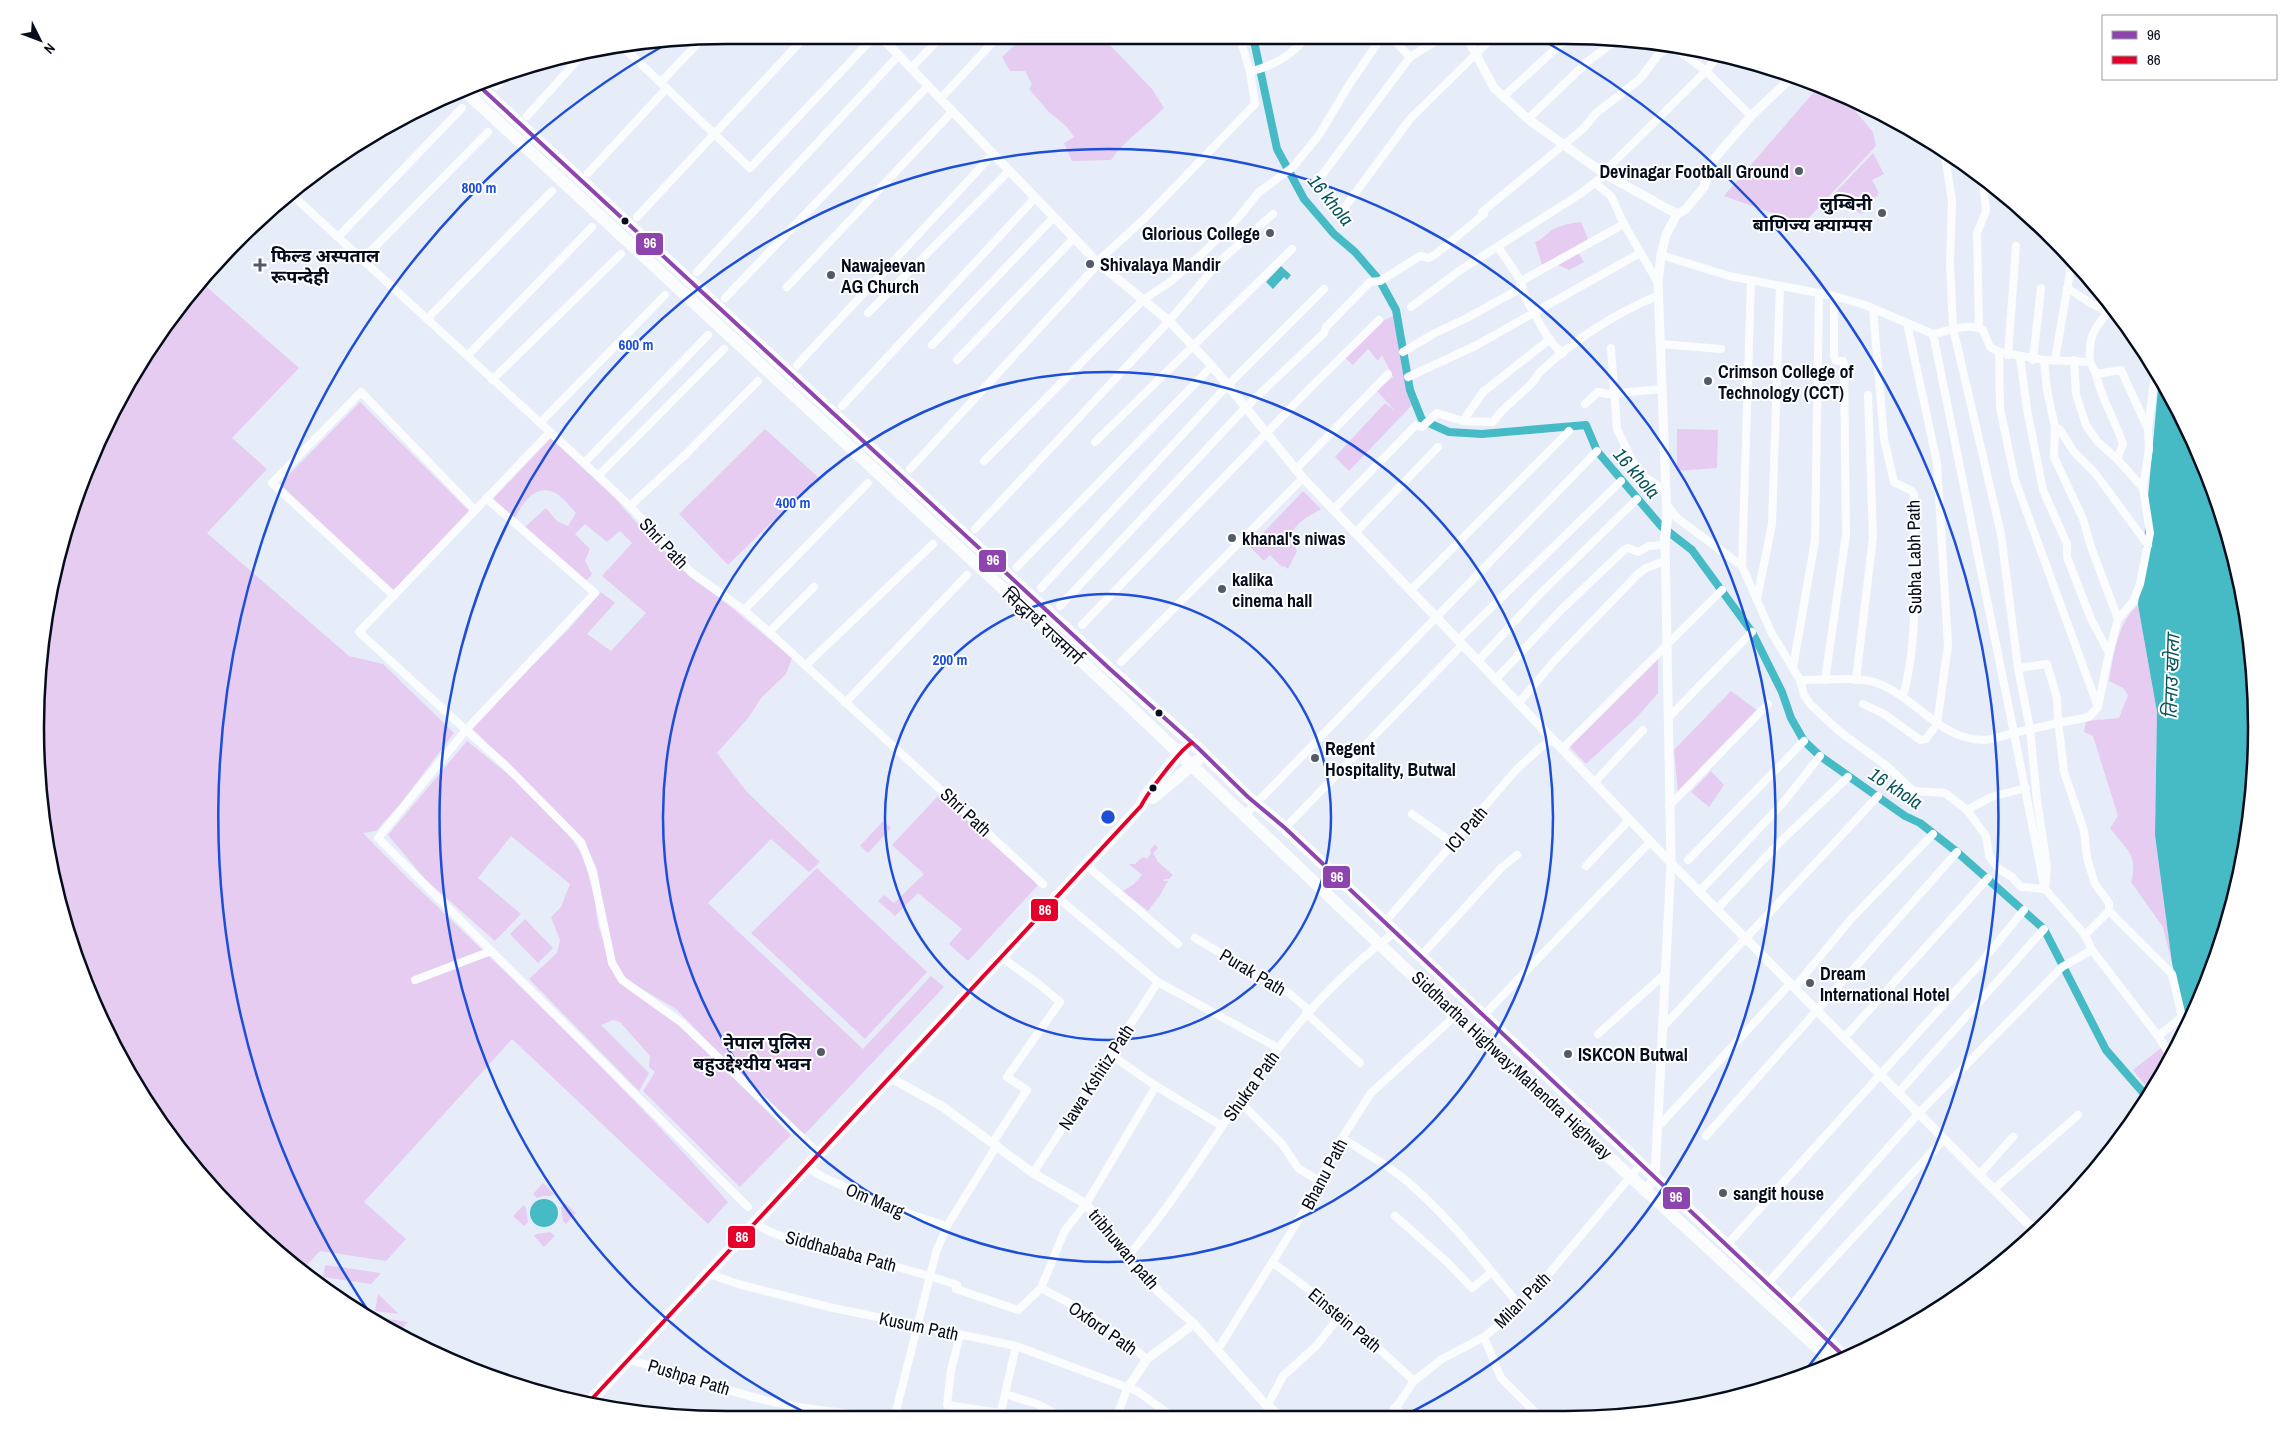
<svg xmlns="http://www.w3.org/2000/svg" width="2292" height="1455" font-family="'Archivo Narrow','Noto Sans Devanagari',sans-serif">
<style>
.green{fill:#e6ccf1}
.water{fill:#46bbc6}
.lines{fill:none;stroke-linecap:round;stroke-linejoin:round}
.canal{stroke:#46bbc6;stroke-width:8}
.minor{stroke:#fbfcfe;stroke-width:8}
.tertiary{stroke:#fbfcfe;stroke-width:9}
.secondary{stroke:#fbfcfe;stroke-width:10}
.trunk{stroke:#fbfcfe;stroke-width:12}
.bus-1-casing{stroke:#fff;stroke-width:8}
.bus-2-casing{stroke:#fff;stroke-width:8}
.bus-1{stroke:#8e44ad;stroke-width:4}
.bus-2{stroke:#e4002b;stroke-width:4}
.ring{fill:none;stroke:#1d4ed8;stroke-width:2.5}
.poi-dot{fill:#545b68;stroke:#fff;stroke-width:2}
.bus-dot{fill:#050c1b;stroke:#fff;stroke-width:2}
.labels{text-anchor:middle;dominant-baseline:central;stroke-width:4;stroke-linejoin:round;paint-order:stroke}
.poi-label{font-size:18px;font-weight:bold;fill:#050c1b;stroke:#fff;text-anchor:start}
.street-label{font-size:18px;fill:#050c1b;stroke:#fff}
.water-label{font-size:19px;font-style:italic;fill:#05555a;stroke:#fff}
.rim{fill:none;stroke:#050c1b;stroke-width:2.5}
.centre{fill:#1d4ed8;stroke:#fff;stroke-width:2.5}
.ring-label{font-size:15px;text-anchor:middle;font-weight:bold;fill:#1d4ed8;stroke:#fff;stroke-width:4;stroke-linejoin:round;paint-order:stroke}
.line-badge{stroke:#fff;stroke-width:2}
.badge-label{font-size:14px;text-anchor:middle;font-weight:bold;fill:#fff}
</style>
<rect width="100%" height="100%" fill="#e7edf8"/>
<g class="green">
<path d="M1019,41h87l46,48 12,19c-17,18 -41,33 -53,52l-39,1 -8,-18 10,-6 -7,-10 -18,-15 -20,-23 3,-5 -7,-13h-15l-8,-14z"/>
<path d="M1820,85l22,10 31,37 3,14 -73,78 -79,-28z"/>
<path d="M1873,153l11,21 -12,6 7,13 -18,21 -27,-20z"/>
<path d="M1581,222l7,17 -45,29 -8,-26c8,-3 11,-8 17,-12 9,-5 19,-7 29,-8z"/>
<path d="M1578,252l6,10 -15,8 -11,-5z"/>
<path d="M200,281l99,87 -67,70 35,31 -60,64 142,123 34,8 71,69 -53,70 -25,28 -13,2c58,60 120,116 179,175 64,63 127,127 186,194l-20,22 -196,-185 -148,163 42,37 -20,22 -66,-10 -18,19 -31,-22 -119,-136 -46,-78 -47,-127 -24,-180 13,-134 24,-88 56,-123 50,-76z"/>
<path d="M1393,316l19,89 -63,66 -14,-14 50,-54 10,8 -18,-20 16,-14 -11,-22 -4,6 -10,-12 -15,16 -9,-8 31,-32z"/>
<path d="M360,402l109,109 -75,81 -114,-108z"/>
<path d="M765,429l53,48 -90,88 -49,-51z"/>
<path d="M1677,429l41,1 -1,38 -40,3z"/>
<path d="M551,438l64,60 18,21 57,58 36,26 66,55 -6,16 -25,24 -12,19 -32,36 30,39 73,70 -11,10 -38,-33 -63,64 155,146 68,-73 13,11 -140,148 -58,-54 -70,-72 -49,-29 -12,-19 -9,-37 -9,-55 -13,-28 -113,-114 97,-97 33,-38 14,11 -28,31 24,17 35,-38 -44,-37 30,-33 -12,-12 -13,11 -22,-18 -10,10 15,15 -5,12 7,13 -6,7 -61,-54 21,-19 11,13 11,5 8,-13c-6,-6 -14,-18 -23,-21 -19,-8 -32,13 -38,27l-23,-19z"/>
<path d="M1303,491l18,18c-14,8 -25,13 -31,28l7,14 -9,18 -4,-3 -2,1 -12,-12 -6,6 -14,-14z"/>
<path d="M2138,605l19,107 -2,123 17,128 -9,-36 -32,-45c8,-28 -6,-33 -21,-54l8,-12 -25,-80 -9,-4 2,-11 33,-3 9,-23 -5,-7 -14,-7c5,-27 8,-57 29,-76z"/>
<path d="M1658,658v35l-21,24 -51,47 -17,-18z"/>
<path d="M1731,691l27,20 -80,81 -4,-42z"/>
<path d="M467,741l52,42 53,56 11,17 11,40 4,28 13,41 9,17 62,45 109,108 -51,52 -97,-96 12,-19 -6,-5 1,-11 -30,-34 -7,-2 -12,5 48,48 -10,18 -110,-112 28,-26 3,-13 -9,-23 10,-10 9,-23 -59,-48 -33,42 43,36 -26,27 -69,-61 -38,-45z"/>
<path d="M1711,771l13,14 -15,22 -18,-15z"/>
<path d="M939,795l99,90 -70,76 -19,-17 13,-15 -44,-36 -23,23 -17,-15 6,-6 10,8 30,-29 -32,-29z"/>
<path d="M883,821l8,7 -23,25 -8,-7z"/>
<path d="M1155,844l3,4 -5,5 5,9 15,13 -4,4h-5v2h4l-8,14 -12,16 -25,-20 11,-7 8,-9 -13,-11h6l8,-7 4,2 4,-6 -1,-3z"/>
<path d="M817,868l110,104 -62,67 -114,-106z"/>
<path d="M525,919l28,29 -15,15 -28,-29z"/>
<path d="M2161,1048l9,14 -19,31 -18,-23z"/>
<path d="M543,1183l11,11 -3,2h-8l-6,2 -4,-4z"/>
<path d="M565,1203l11,10 -10,11 -3,-3 -2,-14z"/>
<path d="M524,1205l2,3 2,14 -4,4 -11,-10z"/>
<path d="M550,1232l5,4 -11,11 -10,-11 2,-2z"/>
<path d="M325,1265l56,8 -10,11 -48,-7z"/>
<path d="M378,1294l21,20 -24,-3z"/>
<path d="M376,1317l32,5 -12,13 -21,-12z"/>
</g>
<g class="water">
<path d="M1281,266l10,9 -4,5 -3,-3 -11,12 -7,-7z"/>
<path d="M2159,378l26,43 48,127 22,134 -4,136 -31,132 -34,77 -14,-64 -17,-128 2,-123 -19,-107z"/>
<circle cx="544" cy="1213" r="14"/>
</g>
<g class="lines">
<path class="canal" d="M1254,41l23,108 27,50 30,35 21,18 25,29 16,29 14,80 12,30 27,12 33,2 104,-9 11,26 64,75 31,24 60,82 30,60 9,26 13,23 16,15 85,60 15,7 37,29 87,77 62,121 41,47"/>
<g class="minor">
<path d="M1241,41l9,31c21,-6 38,-14 53,-31"/>
<path d="M1395,41l15,16"/>
<path d="M621,45l129,123 120,-127"/>
<path d="M1671,45l35,26 45,45"/>
<path d="M630,53l11,-12"/>
<path d="M911,68l26,-27"/>
<path d="M661,82l39,-41"/>
<path d="M496,86l14,-15"/>
<path d="M1503,97l61,-56"/>
<path d="M940,99l54,-58"/>
<path d="M527,116l56,-62"/>
<path d="M1528,119l59,-57 28,-21"/>
<path d="M1945,156l7,45 -2,63 3,64 48,206 17,134 12,61 7,71 10,66 -2,23"/>
<path d="M588,173l79,-85"/>
<path d="M1603,173l103,-102 12,-15"/>
<path d="M1322,175l88,-118 26,-16"/>
<path d="M1595,183l16,13 13,28 34,59"/>
<path d="M291,194l307,282 32,30 61,66 53,38 25,22 274,252"/>
<path d="M1339,215l71,-96 79,-78"/>
<path d="M637,217l164,-176"/>
<path d="M338,237l124,-129"/>
<path d="M1498,247l23,34 4,16 9,16 14,25 14,16"/>
<path d="M1661,255l68,21 105,20 31,9 68,29"/>
<path d="M362,260l126,-128"/>
<path d="M1097,262l47,-43 111,-115 -5,-32"/>
<path d="M697,272l202,-217"/>
<path d="M787,287l165,-175"/>
<path d="M2067,288l25,16 30,15"/>
<path d="M725,298l203,-212"/>
<path d="M1411,307l48,-36 121,-77 26,-20"/>
<path d="M2098,307l6,-12"/>
<path d="M1873,309l11,130 10,43 18,9 2,4c-2,67 7,136 -11,202"/>
<path d="M868,313l141,-142"/>
<path d="M427,319l125,-128"/>
<path d="M1979,328l-2,-95 9,-22 -3,-29"/>
<path d="M1661,344l60,5"/>
<path d="M932,345l122,-128"/>
<path d="M1611,348l6,81 18,37 10,11 21,14"/>
<path d="M1403,352l32,-19 30,-14 56,-31v-7l103,-57"/>
<path d="M1999,352l1,56 15,72 83,227"/>
<path d="M2008,355l8,-109"/>
<path d="M467,356l125,-129"/>
<path d="M2020,357l7,52 16,81 24,54v13l24,62 18,34"/>
<path d="M957,360l117,-122"/>
<path d="M2033,360l8,-72"/>
<path d="M2044,360l46,2 6,12 25,-4 27,59 1,20 -6,39 7,45 -10,51 -7,18 -15,17"/>
<path d="M2055,360l17,-99"/>
<path d="M2074,360l2,34 10,31 11,16 20,18 26,29"/>
<path d="M2090,362c-2,-24 3,-32 18,-50"/>
<path d="M797,365l196,-211"/>
<path d="M2096,374c5,24 19,46 27,70l-6,15"/>
<path d="M1408,377l67,-31 165,-93"/>
<path d="M492,380l129,-126"/>
<path d="M1585,404l13,-12 9,2 55,-5"/>
<path d="M842,406l193,-208"/>
<path d="M1463,421l20,-29 67,-53"/>
<path d="M540,423l125,-128"/>
<path d="M2055,427l5,3 14,22 21,21 53,72"/>
<path d="M2148,429l7,-56"/>
<path d="M1095,442l197,-193"/>
<path d="M984,461l159,-161 27,-18 32,-28 36,-36 21,-26 34,-25 26,-32 30,-50 30,-44"/>
<path d="M584,463l124,-128"/>
<path d="M910,469l188,-205"/>
<path d="M1295,470l93,-96"/>
<path d="M598,476l126,-127"/>
<path d="M486,498l109,95 -129,137 -107,-98 191,-200"/>
<path d="M1667,505l10,13 65,48 29,66 29,48c23,0 57,-4 77,3 39,14 62,57 107,57 9,0 20,-5 30,-7l30,152"/>
<path d="M630,506l56,-52 72,-73"/>
<path d="M1333,510l83,-85 6,2 15,-14 26,8 30,1c10,-15 23,-23 35,-35 5,-4 8,-10 12,-15 34,-32 76,-59 119,-77"/>
<path d="M975,529l194,-208 50,-59 54,-48"/>
<path d="M1355,533l83,-86"/>
<path d="M1742,566l9,-285"/>
<path d="M1017,567l195,-201"/>
<path d="M1041,588l186,-202 97,-97"/>
<path d="M1411,590l158,-159"/>
<path d="M394,596l-122,-113 89,-91 114,118"/>
<path d="M1757,599l15,-75 8,-238"/>
<path d="M1060,606l185,-198 79,-75 2,-6 44,-45 10,-1 40,-25 9,2 7,-4 48,-40 -2,-2 102,-84 11,-14 45,-35 18,-24 13,-10"/>
<path d="M744,610l124,-127"/>
<path d="M1082,625l228,-237 69,-68"/>
<path d="M769,632l45,-45"/>
<path d="M1458,640l163,-159"/>
<path d="M1478,661l61,-66 98,-96"/>
<path d="M1121,662l182,-184"/>
<path d="M806,665l127,-121"/>
<path d="M1793,668l22,-128 4,-245"/>
<path d="M2018,668l29,-4 10,34 1,22 6,2 25,-5 9,-10 10,-49 10,-39 -27,-72 -8,-28 -29,-62 1,-30 -8,-37 -3,-30 -45,-8 -9,-5 -7,-17c-14,-8 -35,1 -50,4l81,399 40,-9 4,-4 6,52 20,59 3,27 8,26 14,19v8l63,63 10,43 -24,19 14,22"/>
<path d="M1495,680l65,-69 64,-61 4,-2 10,4 11,-6 16,-1"/>
<path d="M1800,680l4,15 6,9 29,27 49,36 25,24 32,2 22,17 19,26 3,20 10,13 13,8 9,10 24,2 40,46 7,15 66,86"/>
<path d="M1825,680l21,-145 -2,-170 -1,-4h-7l-2,-5v-60"/>
<path d="M1856,680l17,-143 -5,-142"/>
<path d="M845,703l122,-128"/>
<path d="M1518,704l38,-45 82,-85 8,-6 19,-7"/>
<path d="M1863,704l21,10 36,26 6,-1 11,-15 11,-79 -11,-182 -30,-140"/>
<path d="M1668,718l84,-86"/>
<path d="M1562,749l160,-159"/>
<path d="M1594,783l49,-53"/>
<path d="M1669,806l99,-102"/>
<path d="M1967,810l24,-13 35,-9"/>
<path d="M1412,814l41,29"/>
<path d="M1245,815l352,-364"/>
<path d="M1285,828l177,-183"/>
<path d="M1688,860l116,-119"/>
<path d="M1086,865l92,79"/>
<path d="M1586,866l43,-46"/>
<path d="M1699,892l83,-88 38,-48"/>
<path d="M1057,897l101,85 120,66"/>
<path d="M1717,909l63,-67 68,-65"/>
<path d="M1384,923l132,-153 25,-23 11,-7"/>
<path d="M2085,935l24,-24"/>
<path d="M1195,938l95,56 19,16"/>
<path d="M1420,957l81,-89 16,-13"/>
<path d="M415,980l76,-29"/>
<path d="M1794,988l57,-69 82,-85"/>
<path d="M1306,1013l54,50"/>
<path d="M1483,1016l167,-174"/>
<path d="M1662,1028l216,-232"/>
<path d="M1598,1034l67,-60"/>
<path d="M1844,1038l144,-160"/>
<path d="M1156,1086l66,40"/>
<path d="M1898,1093l146,-164"/>
<path d="M1239,1101l43,43 16,24 21,13"/>
<path d="M1657,1128l133,-144"/>
<path d="M1706,1136l251,-284"/>
<path d="M1342,1138c20,13 42,25 61,40 44,36 81,85 118,129"/>
<path d="M993,1142l34,-52 -20,-13 53,-75 -20,-17 -39,-28"/>
<path d="M807,1166c10,9 22,14 34,19 34,17 70,30 106,41"/>
<path d="M1033,1173l125,-191"/>
<path d="M1980,1174l33,-37"/>
<path d="M1994,1189l84,-74"/>
<path d="M748,1207l-370,-369 88,-108 38,34 77,78 12,31 19,90 10,17 60,43 136,130"/>
<path d="M1395,1216l52,46 25,26 20,-16"/>
<path d="M755,1222c15,14 41,18 60,23 48,13 95,24 142,40l-1,4 62,21 23,-22 43,23 63,48"/>
<path d="M2044,1222l17,-16"/>
<path d="M1727,1245l252,-280 45,-55"/>
<path d="M1127,1257c42,-48 75,-102 111,-154 44,-64 94,-124 156,-170"/>
<path d="M1273,1263c50,35 96,76 141,118"/>
<path d="M707,1273l31,11 91,23 187,39 121,45 36,26"/>
<path d="M1768,1283l151,-170 143,-146 30,-17"/>
<path d="M1041,1288l24,-58 21,-26 70,-118 -45,-31"/>
<path d="M1791,1305l153,-166"/>
<path d="M960,1335l-9,35 -4,35 54,8"/>
<path d="M1484,1337l17,41 40,40"/>
<path d="M1217,1351l92,-148 10,-22 23,-43 29,-45 84,-77"/>
<path d="M628,1360c44,9 85,27 129,38 36,10 73,14 110,17"/>
<path d="M1005,1394l32,10 24,12"/>
<path d="M1267,1406l16,-30 33,-30 24,-30"/>
<path d="M1394,1408l16,10"/>
<path d="M895,1415l41,-163 11,-26 50,-81"/>
<path d="M1000,1416l16,-70"/>
<path d="M1117,1416l10,-27"/>
<path d="M1389,1418l25,-37 28,-22 42,-22 37,-30 120,-143"/>
</g>
<g class="tertiary">
<path d="M885,41l212,221 72,59 43,45 91,112 368,385 364,368"/>
<path d="M1469,41l25,47 34,31 75,54 74,41"/>
<path d="M1667,519l-9,-236 3,-28 5,-20 11,-21 8,-4 19,-23 9,-27 38,-44 43,-41"/>
<path d="M891,1078l52,29 90,66 53,31 41,53 33,36 34,31 73,82 16,11"/>
<path d="M1647,1189l8,-12 16,-314 -6,-323"/>
<path d="M1127,1389l20,-30 47,-35"/>
</g>
<path class="secondary" d="M1665,540l2,-21"/>
<g class="trunk">
<path d="M478,85l633,585 86,77 51,50 37,31 561,530"/>
<path d="M465,91l637,589 353,336 379,347"/>
<path d="M1153,798l44,-37"/>
<path d="M590,1401l551,-595 5,-11 37,-46"/>
</g>
<defs>
<path id="bus-1" d="M478,85l633,585 86,77 51,50 37,31 561,530"/>
<path id="bus-2" d="M590,1401l551,-595c6,-12 40,-58 51,-63"/>
</defs>
<use href="#bus-1" class="bus-1-casing"/>
<use href="#bus-2" class="bus-2-casing"/>
<use href="#bus-1" class="bus-1"/>
<use href="#bus-2" class="bus-2"/>
</g>
<g class="ring">
<circle cx="1108" cy="817" r="223"/>
<circle cx="1108" cy="817" r="445"/>
<path d="M810 1415A668 668 0 1 1 1401 1417"/>
<path d="M375 1321A890 890 0 0 1 670 42M1546 42A890 890 0 0 1 1805 1371"/>
</g>
<g class="poi-dot">
<circle cx="1799" cy="171" r="5"/>
<circle cx="1882" cy="213" r="5"/>
<circle cx="1270" cy="233" r="5"/>
<circle cx="1090" cy="264" r="5"/>
<path d="M257.5 257.5h5v5h5v5h-5v5h-5v-5h-5v-5h5z"/>
<circle cx="831" cy="275" r="5"/>
<circle cx="1708" cy="381" r="5"/>
<circle cx="1232" cy="538" r="5"/>
<circle cx="1222" cy="589" r="5"/>
<circle cx="1315" cy="758" r="5"/>
<circle cx="1810" cy="983" r="5"/>
<circle cx="821" cy="1052" r="5"/>
<circle cx="1568" cy="1054" r="5"/>
<circle cx="1723" cy="1193" r="5"/>
</g>
<g class="bus-dot">
<circle cx="625" cy="221" r="4.5"/>
<circle cx="1159" cy="713" r="4.5"/>
<circle cx="1153" cy="788" r="4.5"/>
</g>
<g class="labels">
<g class="poi-label">
<text x="1789" y="171" text-anchor="end">Devinagar Football Ground</text>
<text x="1872" y="203" text-anchor="end">लुम्बिनी<tspan x="1872" dy="21">बाणिज्य क्याम्पस</tspan></text>
<text x="1260" y="233" text-anchor="end">Glorious College</text>
<text x="271" y="255">फिल्ड अस्पताल<tspan x="271" dy="21">रूपन्देही</tspan></text>
<text x="1100" y="264">Shivalaya Mandir</text>
<text x="841" y="265">Nawajeevan<tspan x="841" dy="21">AG Church</tspan></text>
<text x="1718" y="371">Crimson College of<tspan x="1718" dy="21">Technology (CCT)</tspan></text>
<text x="1242" y="538">khanal's niwas</text>
<text x="1232" y="579">kalika<tspan x="1232" dy="21">cinema hall</tspan></text>
<text x="1325" y="748">Regent<tspan x="1325" dy="21">Hospitality, Butwal</tspan></text>
<text x="1820" y="973">Dream<tspan x="1820" dy="21">International Hotel</tspan></text>
<text x="811" y="1042" text-anchor="end">नेपाल पुलिस<tspan x="811" dy="21">बहुउद्देश्यीय भवन</tspan></text>
<text x="1578" y="1054">ISKCON Butwal</text>
<text x="1733" y="1193">sangit house</text>
</g>
<g class="street-label">
<text transform="translate(664 543) rotate(47)">Shri Path</text>
<text transform="translate(1914 557) rotate(-91)">Subha Labh Path</text>
<text transform="translate(1043 626) rotate(43)">सिद्धार्थ राजमार्ग</text>
<text transform="translate(966 812) rotate(43)">Shri Path</text>
<text transform="translate(1466 829) rotate(-49)">ICI Path</text>
<text transform="translate(1253 972) rotate(31)">Purak Path</text>
<text transform="translate(1512 1065) rotate(43)">Siddhartha Highway;Mahendra Highway</text>
<text transform="translate(1096 1077) rotate(-57)">Nawa Kshitiz Path</text>
<text transform="translate(1251 1086) rotate(-54)">Shukra Path</text>
<text transform="translate(1324 1174) rotate(-62)">Bhanu Path</text>
<text transform="translate(875 1200) rotate(23)">Om Marg</text>
<text transform="translate(1124 1249) rotate(50)">tribhuwan path</text>
<text transform="translate(841 1251) rotate(15)">Siddhababa Path</text>
<text transform="translate(1522 1300) rotate(-45)">Milan Path</text>
<text transform="translate(1345 1320) rotate(40)">Einstein Path</text>
<text transform="translate(919 1326) rotate(12)">Kusum Path</text>
<text transform="translate(1103 1328) rotate(35)">Oxford Path</text>
<text transform="translate(689 1377) rotate(17)">Pushpa Path</text>
</g>
<g class="water-label">
<text transform="translate(1331 200) rotate(51)">16 khola</text>
<text transform="translate(1637 473) rotate(49)">16 khola</text>
<text transform="translate(2171 677) rotate(-88)">तिनाउ खोला</text>
<text transform="translate(1896 788) rotate(33)">16 khola</text>
</g>
</g>
<path d="M0 0H2292V1455H0ZM727 44H1565A683 683 0 0 1 2248 727V728A683 683 0 0 1 1565 1411H727A683 683 0 0 1 44 728V727A683 683 0 0 1 727 44Z" fill="#fff" fill-rule="evenodd"/>
<path class="rim" d="M727 44H1565A683 683 0 0 1 2248 727V728A683 683 0 0 1 1565 1411H727A683 683 0 0 1 44 728V727A683 683 0 0 1 727 44Z"/>
<circle cx="1108" cy="817" r="8" class="centre"/>
<g class="ring-label">
<text x="479" y="193">800 m</text>
<text x="636" y="350">600 m</text>
<text x="793" y="508">400 m</text>
<text x="950" y="665">200 m</text>
</g>
<g class="line-badge">
<rect x="635" y="232" width="29" height="24" rx="5" fill="#8e44ad"/>
<rect x="978" y="549" width="29" height="24" rx="5" fill="#8e44ad"/>
<rect x="1322" y="865" width="29" height="24" rx="5" fill="#8e44ad"/>
<rect x="1030" y="898" width="29" height="24" rx="5" fill="#e4002b"/>
<rect x="1662" y="1186" width="29" height="24" rx="5" fill="#8e44ad"/>
<rect x="727" y="1225" width="29" height="24" rx="5" fill="#e4002b"/>
</g>
<g class="badge-label">
<text x="650" y="248">96</text>
<text x="993" y="565">96</text>
<text x="1337" y="882">96</text>
<text x="1045" y="915">86</text>
<text x="1676" y="1202">96</text>
<text x="742" y="1242">86</text>
</g>
<rect x="2102" y="15" width="175" height="65" fill="#ffffff" stroke="#9b9ea4"/>
<rect x="2112" y="31" width="25" height="8" fill="#8e44ad" stroke="#9b9ea4"/>
<text x="2147" y="40" font-size="15" fill="#050c1b">96</text>
<rect x="2112" y="56" width="25" height="8" fill="#e4002b" stroke="#9b9ea4"/>
<text x="2147" y="65" font-size="15" fill="#050c1b">86</text>
<g transform="translate(40 40) rotate(132)" stroke="#ffffff" stroke-width="4" paint-order="stroke">
<path d="M0-4L9 19L0 12L-9 19Z" fill="#050c1b"/>
<text y="-8" font-size="14" font-weight="bold" text-anchor="middle" fill="#050c1b">N</text>
</g>
</svg>
